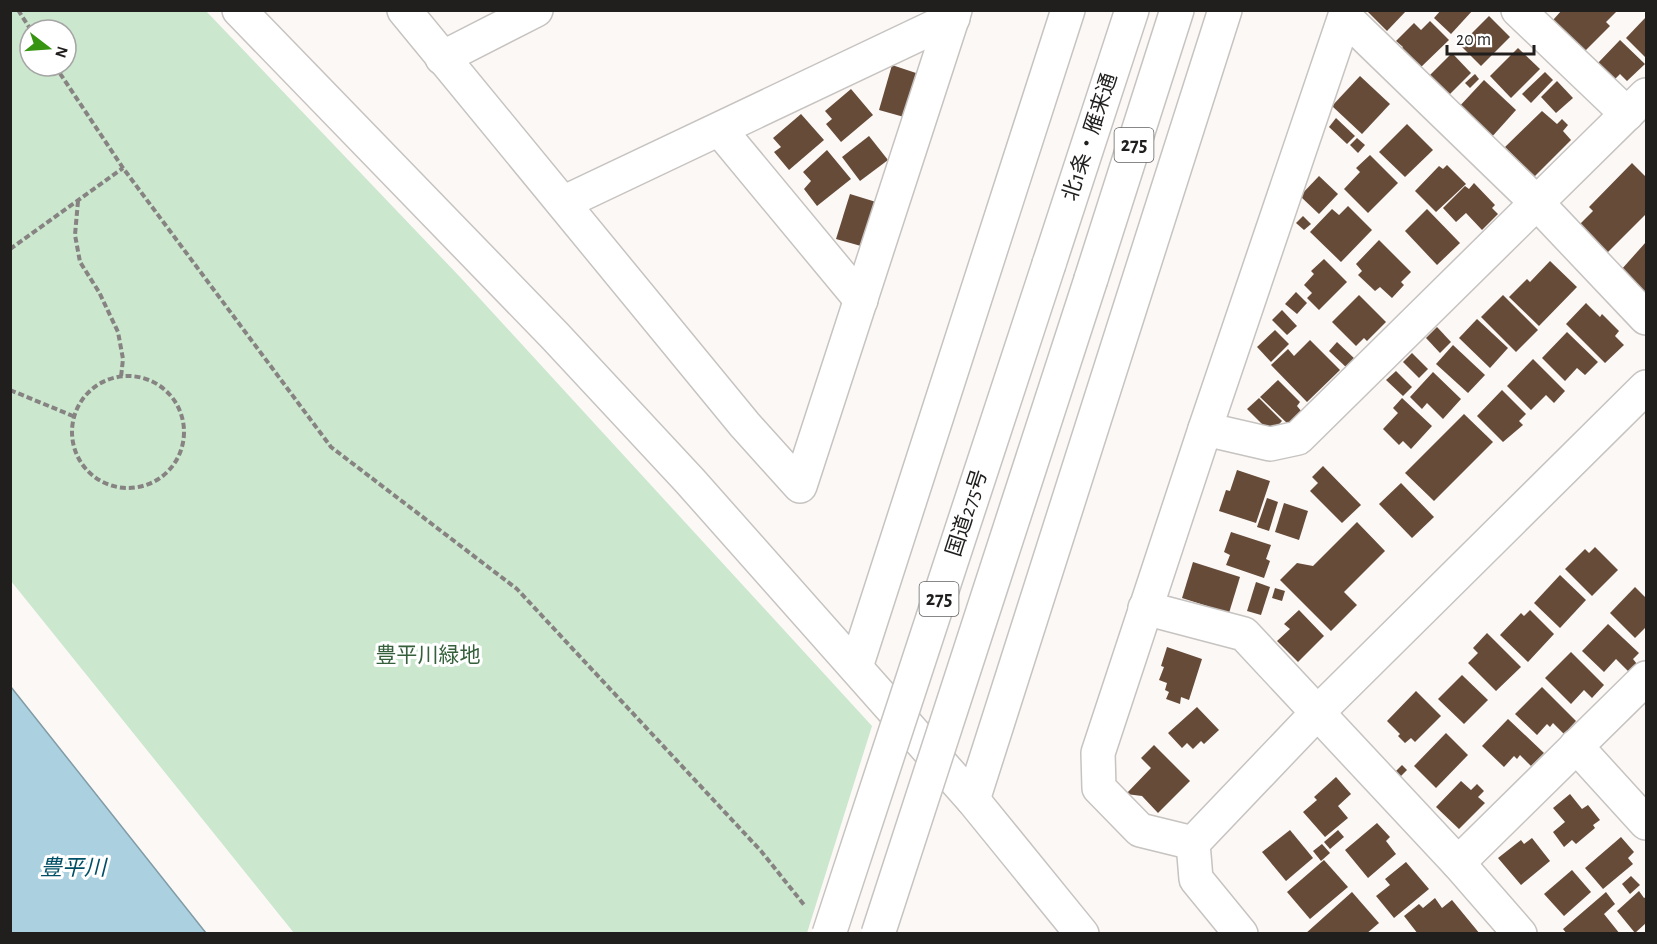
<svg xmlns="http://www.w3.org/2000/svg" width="1657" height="944" font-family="'Alegreya Sans','Noto Sans JP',sans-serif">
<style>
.green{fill:#cbe7cd;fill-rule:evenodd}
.water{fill:#abd1e1;stroke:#819ca6;stroke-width:1.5}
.building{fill:#664b39}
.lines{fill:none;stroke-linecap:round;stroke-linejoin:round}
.minor-casing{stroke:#c6c3c1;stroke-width:36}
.highway-casing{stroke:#c6c3c1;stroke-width:36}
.path{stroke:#868382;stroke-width:4;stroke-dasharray:6 3;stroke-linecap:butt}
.minor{stroke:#fff;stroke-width:33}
.highway{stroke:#fff;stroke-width:33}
.highway-bridge-casing{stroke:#c6c3c1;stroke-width:36;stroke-linecap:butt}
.highway-bridge{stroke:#fff;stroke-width:33}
.labels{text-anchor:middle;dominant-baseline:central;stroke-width:6;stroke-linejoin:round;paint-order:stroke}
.shield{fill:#fff;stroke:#636262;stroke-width:1.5}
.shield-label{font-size:20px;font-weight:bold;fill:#201f1e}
.street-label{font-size:21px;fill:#201f1e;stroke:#fff}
.park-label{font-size:21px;fill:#35603b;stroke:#fff}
.water-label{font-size:22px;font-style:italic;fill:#014f66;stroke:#fff}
</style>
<rect width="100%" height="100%" fill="#fcf8f6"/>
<path class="green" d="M10,11h196l254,266 412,449 -65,207h-513l-283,-352zM30,30h36v36h-36z"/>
<path class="water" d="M11,687l195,246h-195z"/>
<g class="building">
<path d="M1366,10h41l-20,21z"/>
<path d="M1441,10h32l-22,24 -17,-16z"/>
<path d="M1562,10h56l-12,12 4,4 -26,26 -31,-32z"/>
<path d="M1489,16l21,21 -29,29 -21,-21z"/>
<path d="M1646,17v39l-1,1 -19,-19z"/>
<path d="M1430,21l19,19 -29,28 -19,-19 2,-2 -7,-6 18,-18 7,7z"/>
<path d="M1620,40l25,24 -18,17 -7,-7 -6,6 -17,-16z"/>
<path d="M1518,48l22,21 -29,29 -21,-22z"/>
<path d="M1452,53l19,20 -27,27 -20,-19z"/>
<path d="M892,65l24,8 -12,44 -25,-7z"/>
<path d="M1545,72l8,8 -22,23 -9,-9z"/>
<path d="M1475,74l4,5 -9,9 -5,-5z"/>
<path d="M1360,76l30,28 -28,30 -30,-28z"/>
<path d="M1484,80l32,30 -26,29 -33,-30z"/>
<path d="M1557,81l16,17 -17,15 -15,-16z"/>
<path d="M851,89l22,26 -32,27 -15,-18 6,-5 -7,-8z"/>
<path d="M1542,111l15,13 5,-5 6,6 -5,6 8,9 -37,37 -29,-30z"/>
<path d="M801,114l23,26 -35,30 -15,-18 7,-5 -8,-9z"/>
<path d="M1336,118l19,18 -8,8 -18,-17z"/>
<path d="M1407,124l26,26 -28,27 -26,-25z"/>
<path d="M869,136l19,24 -28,21 -18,-24z"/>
<path d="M1357,138l8,7 -7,8 -8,-8z"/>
<path d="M827,150l24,29 -34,27 -13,-17 7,-8 -8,-9z"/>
<path d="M1370,155l28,28 -30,30 -24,-24 16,-17 -4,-4z"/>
<path d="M1632,163l14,14v37l-41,41 -28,-28 16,-16 -4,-4z"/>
<path d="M1447,165l19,19 -30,28 -21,-21 24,-25 4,3z"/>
<path d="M1319,176l19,18 -19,20 -19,-18z"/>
<path d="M1474,183l21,22 -3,3 6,6 -16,16 -16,-17 -10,9 -13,-14 22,-22 4,3z"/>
<path d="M850,194l26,8 -15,44 -25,-7z"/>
<path d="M1348,206l24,24 -31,32 -31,-30 22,-23 7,6z"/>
<path d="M1427,209l33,34 -23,22 -32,-34z"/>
<path d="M1303,216l8,8 -7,6 -8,-7z"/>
<path d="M1379,240l32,32 -10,10 3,3 -12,13 -12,-11 -5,4 -17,-16 4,-4 -6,-7z"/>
<path d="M1646,242v53l-25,-25z"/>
<path d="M1324,259l23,23 -28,28 -12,-12 5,-5 -8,-8 10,-11 -3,-3z"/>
<path d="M1550,261l27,26 -38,39 -30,-29 18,-18 3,3z"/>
<path d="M1296,292l11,11 -10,11 -12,-10z"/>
<path d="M1359,295l27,27 -19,19 -3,-3 -8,8 -24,-24z"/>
<path d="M1503,295l35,35 -22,22 -35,-35z"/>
<path d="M1586,303l14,14 2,-3 17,17 -4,5 9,9 -19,18 -39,-39z"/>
<path d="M1282,310l15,16 -10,9 -15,-15z"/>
<path d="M1477,319l31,29 -18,20 -31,-30z"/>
<path d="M1437,327l14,15 -11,11 -14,-15z"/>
<path d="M1275,330l14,14 -18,18 -14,-15z"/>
<path d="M1567,332l31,30 -13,13 -8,-7 -12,13 -23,-23z"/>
<path d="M1310,340l30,30 -33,32 -36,-37 17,-16 6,7z"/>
<path d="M1337,342l19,18 -8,9 -19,-18z"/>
<path d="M1453,345l32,30 -17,18 -32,-29z"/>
<path d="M1412,353l16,16 -9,9 -16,-16z"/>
<path d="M1533,359l32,32 -11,12 -8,-8 -15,15 -24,-24z"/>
<path d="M1396,371l16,16 -9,9 -17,-16z"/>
<path d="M1433,372l28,27 -18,20 -16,-16 -5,6 -12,-12z"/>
<path d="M1278,380l22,22 -3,4 5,6 -13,13 -29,-28z"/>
<path d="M1502,390l24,24 -7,7 4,4 -20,17 -26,-26z"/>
<path d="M1259,398l23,23 -11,12 -24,-24z"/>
<path d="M1402,398l30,28 -21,23 -8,-8 -4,4 -16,-16 15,-16 -5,-5z"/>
<path d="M1464,414l29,28 -59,59 -29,-28z"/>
<path d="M1323,466l38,39 -19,18 -32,-32 8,-8 -6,-6z"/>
<path d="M1237,470l33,11 -14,42 -37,-12 7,-21 4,1z"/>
<path d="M1401,483l33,34 -22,21 -33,-34z"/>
<path d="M1267,498l11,4 -9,29 -12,-4z"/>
<path d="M1284,503l24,8 -9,29 -24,-8z"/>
<path d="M1357,522l28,29 -41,41 13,13 -26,26 -51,-51 17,-17 16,3z"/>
<path d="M1231,532l40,13 -5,14 4,2 -6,17 -38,-13 4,-10 -6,-3z"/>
<path d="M1595,547l23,23 -26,26 -27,-27 20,-20 4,4z"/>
<path d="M1193,562l47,15 -11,36 -47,-15z"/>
<path d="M1560,575l26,25 -26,28 -26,-25z"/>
<path d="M1256,582l14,5 -9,28 -14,-4z"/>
<path d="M1635,587l11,11v29l-11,11 -25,-25z"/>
<path d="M1275,588l10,3 -3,10 -10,-3z"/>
<path d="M1299,610l25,26 -26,26 -21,-21 13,-12 -6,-5z"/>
<path d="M1530,610l24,24 -26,28 -28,-27 21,-22 3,3z"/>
<path d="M1608,624l31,29 -6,6 4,5 -8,8 -13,-13 -12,13 -22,-21z"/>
<path d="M1487,633l34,34 -25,24 -28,-28 10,-10 -5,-5z"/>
<path d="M1167,647l35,12 -13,41 -8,-3 -1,7 -14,-5 3,-7 -4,-2 2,-7 -8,-3 5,-13 -3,-1z"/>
<path d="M1571,652l33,33 -12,13 -8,-8 -13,14 -26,-26z"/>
<path d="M1462,675l26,25 -24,24 -26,-25z"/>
<path d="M1542,687l34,34 -12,13 -11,-11 -3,4 -3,-3 -10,11 -22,-21z"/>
<path d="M1416,691l25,25 -26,26 -4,-4 -6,5 -7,-7 2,-2 -13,-13z"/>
<path d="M1197,707l22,23 -15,14 -3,-3 -8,8 -6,-6 -5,5 -14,-15z"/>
<path d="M1508,719l36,34 -13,13 -11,-11 -3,4 -3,-3 -10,11 -22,-21z"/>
<path d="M1446,733l22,22 -32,33 -22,-22z"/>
<path d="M1154,745l36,36 -32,32 -16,-17 -16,-2 25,-26 -10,-10z"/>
<path d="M1402,765l5,5 -8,8 -5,-5z"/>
<path d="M1336,777l15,17 -13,12 10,12 -23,19 -22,-25 14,-12 -3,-3z"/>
<path d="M1461,781l10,9 6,-6 7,7 -6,6 7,6 -26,26 -23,-22z"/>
<path d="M1570,794l12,15 6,-4 12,15 -7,5 2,3 -19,16 -4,-4 -8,7 -11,-15 12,-10 -12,-14z"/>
<path d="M1377,823l13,14 -4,4 10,13 -28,24 -23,-28z"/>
<path d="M1290,830l23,28 -27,23 -24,-29z"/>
<path d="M1338,830l6,7 -14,12 -6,-7z"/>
<path d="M1621,837l13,15 -6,6 5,6 -30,25 -18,-21z"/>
<path d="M1532,838l18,23 -29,24 -23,-27 23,-18 3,4z"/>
<path d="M1322,844l8,9 -9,8 -8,-10z"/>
<path d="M1324,860l24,27 -38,32 -23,-27z"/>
<path d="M1406,862l23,27 -35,29 -18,-22 14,-11 -5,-6z"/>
<path d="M1572,870l19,22 -27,24 -20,-22z"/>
<path d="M1631,876l9,9 -10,9 -8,-10z"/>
<path d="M1639,891l5,7 2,-1v26l-11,10 -18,-22z"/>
<path d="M1352,892l27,31 -13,11h-61z"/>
<path d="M1606,892l9,12 -11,10 16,20h-53l-4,-5z"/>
<path d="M1435,898l7,10 10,-8 28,34h-62l-14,-18 15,-12 4,4z"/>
</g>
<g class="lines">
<defs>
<g id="minor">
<path d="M239,10l316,326 135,145 283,319 109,134"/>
<path d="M404,10l341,415 55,61 155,-476"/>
<path d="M1518,10l109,104"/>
<path d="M1345,17l192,186 109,115"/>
<path d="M442,58l94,-48"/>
<path d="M720,130l141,170"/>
<path d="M563,203l390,-185"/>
<path d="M1205,429l65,15 28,-6 348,-343"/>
<path d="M1145,608l99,26 214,229 62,71"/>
<path d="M856,667l212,-657"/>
<path d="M1576,746l70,77"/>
<path d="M973,800l252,-790"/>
<path d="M1193,843l-53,-13 -41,-42 -1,-35 107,-324 142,-419"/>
<path d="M1458,863l188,-185"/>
<path d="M1241,934l-45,-55 -3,-36 125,-131 328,-325"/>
</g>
<g id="highway">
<path d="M1049,264l83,-254"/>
<path d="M1091,279l86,-269"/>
</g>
</defs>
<use href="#minor" class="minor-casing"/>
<use href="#highway" class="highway-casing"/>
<g class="path">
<path d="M18,10l13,20"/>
<path d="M55,66l68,102 208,279 186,142 244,262 44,55"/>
<path d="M78,201l-3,34 5,27 19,30 19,40 5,27 -2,18"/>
<path d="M10,249l113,-81"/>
<circle cx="128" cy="432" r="56"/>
<path d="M10,390l63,26"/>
</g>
<use href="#minor" class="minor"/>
<use href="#highway" class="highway"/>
<defs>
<g id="highway-bridge">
<path d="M829,934l220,-670"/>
<path d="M878,934l213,-655"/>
</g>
</defs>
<use href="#highway-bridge" class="highway-bridge-casing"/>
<use href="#highway-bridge" class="highway-bridge"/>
</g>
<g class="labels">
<g class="shield">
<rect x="1114.5" y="128" width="39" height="34" rx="4.5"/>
<rect x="919.5" y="582" width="39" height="34" rx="4.5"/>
</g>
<g class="shield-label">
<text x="1134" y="145">275</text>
<text x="939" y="599">275</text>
</g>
<g class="street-label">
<text transform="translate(1090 137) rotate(-72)">北1条・雁来通</text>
<text transform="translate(967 513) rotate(-72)">国道275号</text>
</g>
<g class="park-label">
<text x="428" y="655">豊平川緑地</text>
</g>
<g class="water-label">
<text x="73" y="868">豊平川</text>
</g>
</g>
<rect width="1657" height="944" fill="none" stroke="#201f1e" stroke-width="24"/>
<g transform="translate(48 48) rotate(107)"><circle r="28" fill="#ffffff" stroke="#a6a5a5" stroke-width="1.5"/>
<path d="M0-4.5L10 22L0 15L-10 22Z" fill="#369411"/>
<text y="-9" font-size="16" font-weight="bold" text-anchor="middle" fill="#201f1e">N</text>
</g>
<path d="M1447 45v9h87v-9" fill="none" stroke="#201f1e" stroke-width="3"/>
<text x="1456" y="45" font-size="18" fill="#201f1e" stroke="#ffffff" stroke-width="4.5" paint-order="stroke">20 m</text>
</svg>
